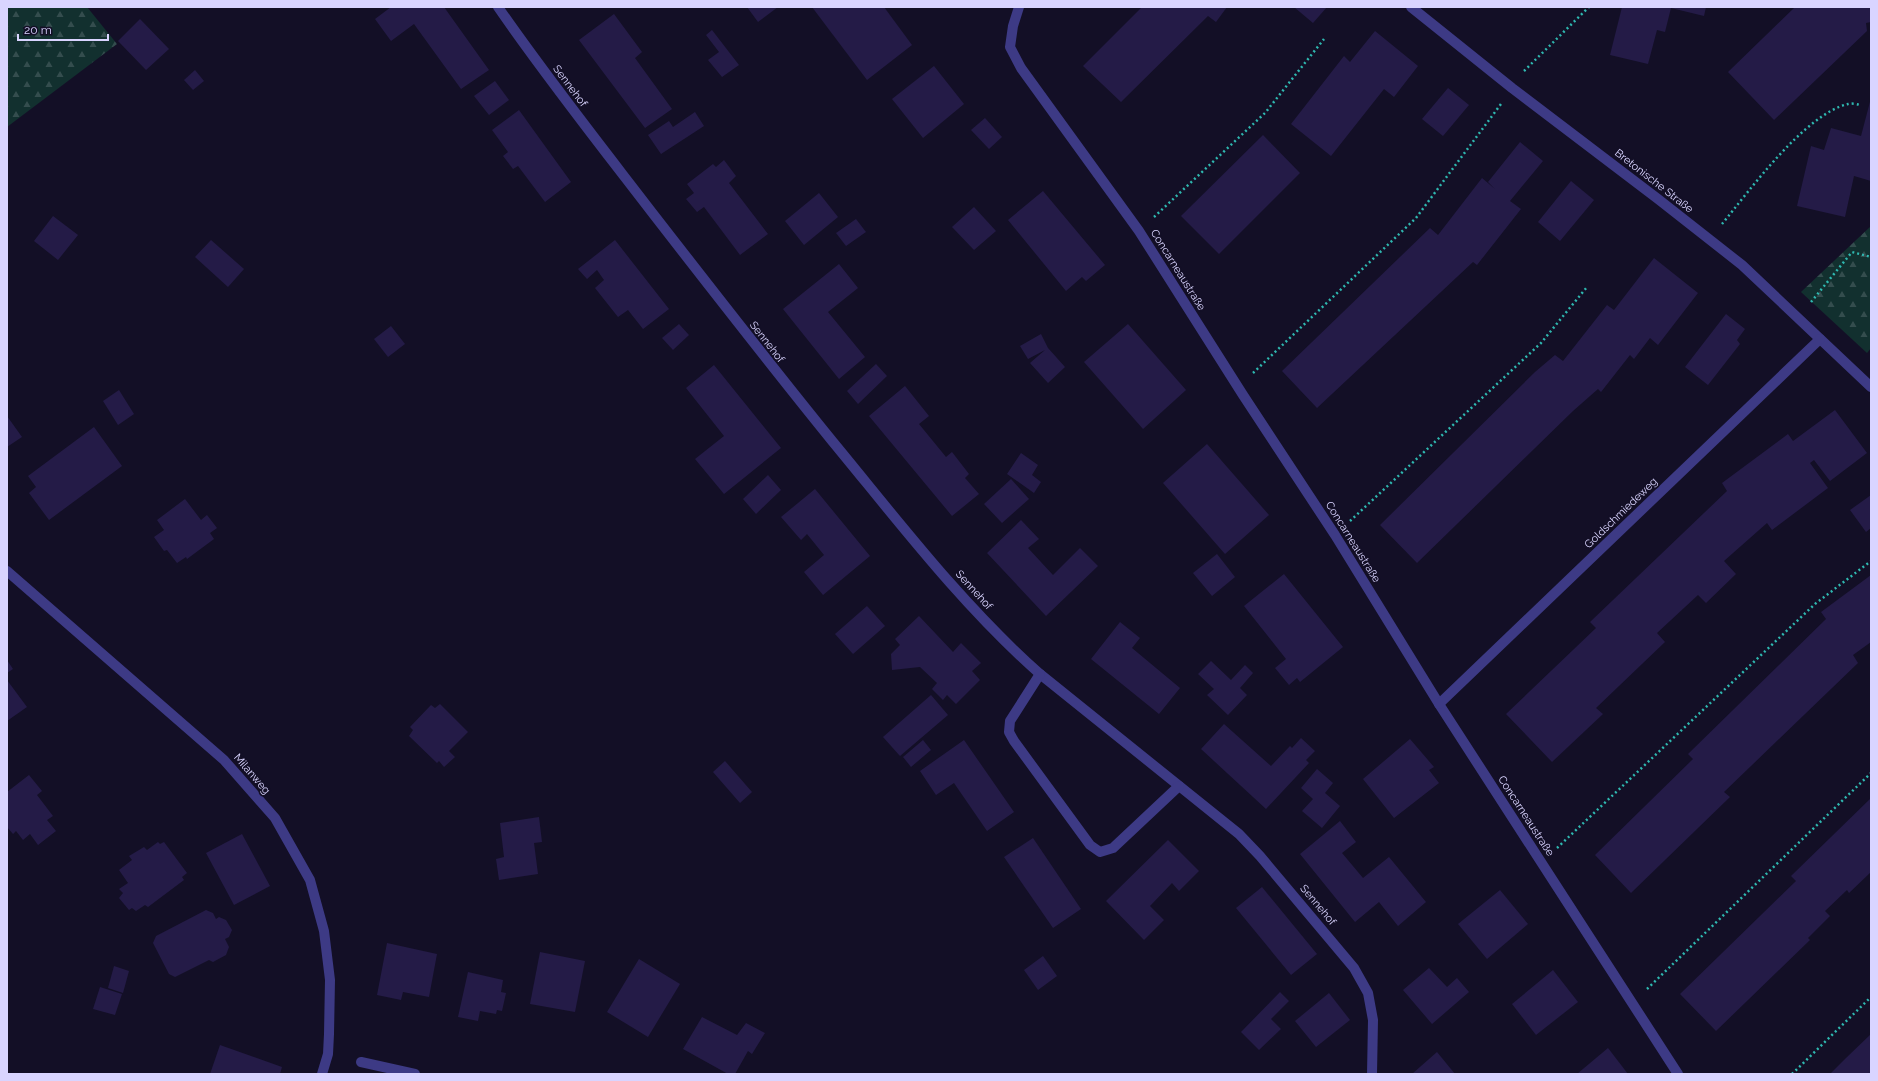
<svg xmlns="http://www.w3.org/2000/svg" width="1878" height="1081" font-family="Raleway,sans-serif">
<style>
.forest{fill:url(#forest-firs)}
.building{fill:#241b47}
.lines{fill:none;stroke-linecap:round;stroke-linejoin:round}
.path{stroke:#2fb8b0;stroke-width:2.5;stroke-dasharray:2 3;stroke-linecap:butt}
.minor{stroke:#3d3a85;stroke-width:10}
.labels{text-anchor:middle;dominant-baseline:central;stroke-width:3.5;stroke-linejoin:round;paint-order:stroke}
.street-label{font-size:11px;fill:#d9d4ff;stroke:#130f26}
</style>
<defs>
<pattern id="forest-firs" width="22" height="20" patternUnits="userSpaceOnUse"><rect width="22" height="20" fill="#12302f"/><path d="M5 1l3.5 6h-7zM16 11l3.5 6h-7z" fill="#344d4e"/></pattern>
</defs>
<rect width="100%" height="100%" fill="#130f26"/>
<g class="forest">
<path d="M7,7h80l30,37 -110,83z"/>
<path d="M1871,226v122l-4,5 -66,-61z"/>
</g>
<g class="building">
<path d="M391,7h53l45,63 -28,19 -47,-65 -23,17 -16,-22z"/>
<path d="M747,7h31l-20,15z"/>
<path d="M812,7h72l28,38 -45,35z"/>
<path d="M1142,7h85l-11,15 -8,-6 -87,86 -38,-36z"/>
<path d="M1294,7h33l-14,16z"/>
<path d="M1622,7h84l-2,9 -33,-8 -6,24 -8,-2 -9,34 -38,-9z"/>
<path d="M1795,7h76v15l-5,1 1,8 -93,89 -46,-48z"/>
<path d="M614,14l28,38 -7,6 37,51 -27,19 -66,-88z"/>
<path d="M140,19l29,30 -23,21 -28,-29z"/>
<path d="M712,30l27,35 -17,12 -14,-17 11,-8 -13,-17z"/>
<path d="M1375,31l43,35 -24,31 -10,-8 -53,67 -40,-32 53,-68 6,6z"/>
<path d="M934,66l30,38 -41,34 -31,-39z"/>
<path d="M195,70l9,11 -11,9 -9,-10z"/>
<path d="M495,81l14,19 -20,15 -15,-19z"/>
<path d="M1448,88l21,17 -26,31 -21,-17z"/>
<path d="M1871,98v83l-17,-5 -9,41 -48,-11 14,-60 13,4 7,-22 30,8z"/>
<path d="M519,110l52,72 -26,20 -27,-36 -5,3 -10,-13 5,-4 -16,-22z"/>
<path d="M695,112l9,14 -43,28 -13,-19 21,-14 4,6z"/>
<path d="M985,118l17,19 -13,12 -18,-19z"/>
<path d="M1263,135l37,38 -81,81 -38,-38z"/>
<path d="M1520,142l23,19 -33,40 11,8 -44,56 -4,-3 -156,146 -35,-37 148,-143 8,7 44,-57 13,11 -7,-7z"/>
<path d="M724,160l12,16 -7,7 39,51 -28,21 -36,-48 -7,5 -11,-13 8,-6 -7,-9 26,-20 3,3z"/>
<path d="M1571,181l23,19 -34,41 -22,-19z"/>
<path d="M1043,191l62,74 -19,16 -4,-4 -16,14 -58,-71z"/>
<path d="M819,193l19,24 -34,28 -19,-24z"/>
<path d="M974,207l22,24 -22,19 -22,-23z"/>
<path d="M53,216l25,19 -20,25 -24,-19z"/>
<path d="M856,219l10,13 -20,14 -10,-13z"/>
<path d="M211,240l33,29 -16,18 -33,-30z"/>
<path d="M615,240l54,69 -26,20 -15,-19 -10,7 -23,-29 9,-8 -7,-10 -10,9 -9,-10z"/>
<path d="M1654,258l44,35 -40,52 -8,-7 -16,21 -4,-4 -29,37 -3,-3 -25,22 -156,152 -37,-38 155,-153 20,-17 8,6 44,-56 7,5z"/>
<path d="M839,264l19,24 -30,24 37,45 -26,22 -56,-70z"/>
<path d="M1726,314l19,15 -8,11 3,4 -32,41 -23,-18z"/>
<path d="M679,324l10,11 -16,15 -11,-12z"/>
<path d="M1128,324l58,66 -43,39 -59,-67z"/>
<path d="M391,326l14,18 -17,13 -14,-18z"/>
<path d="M1041,334l7,14 17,19 -17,16 -18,-20 15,-13 -17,9 -8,-13z"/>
<path d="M876,364l11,12 -29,28 -11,-13z"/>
<path d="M714,365l67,83 -57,46 -29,-35 29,-23 -38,-48z"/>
<path d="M905,386l24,30 -10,8 27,33 6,-5 17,22 -4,4 14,16 -27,22 -83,-100z"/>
<path d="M119,390l15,24 -16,11 -15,-24z"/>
<path d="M1835,410l32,43 -37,28 -16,-21 -4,3 18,25 -56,42 -5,-7 -43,38 12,13 -30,29 -8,-8 -41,38 8,9 -69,66 7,6 -51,48 -46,-48 90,-86 -6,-6 137,-131 -5,-8 66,-49 5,7z"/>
<path d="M7,416l15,21 -15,10z"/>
<path d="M94,427l28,39 -73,54 -20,-27 7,-6 -8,-11z"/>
<path d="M1207,444l62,71 -44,39 -62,-71z"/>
<path d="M1021,453l17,12 -6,10 9,7 -7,11 -27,-19z"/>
<path d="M768,475l13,15 -25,24 -13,-15z"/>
<path d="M1011,479l18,20 -27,24 -18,-19z"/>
<path d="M815,489l55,67 -47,39 -19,-23 20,-17 -17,-21 -6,6 -20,-23z"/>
<path d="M1871,495v33l-5,4 -16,-22z"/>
<path d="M185,499l16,21 6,-5 10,13 -7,5 4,6 -27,20 -1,-2 -9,6 -10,-13 -3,1 -10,-14 10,-7 -7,-10z"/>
<path d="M1021,520l18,19 -11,9 25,27 27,-27 18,18 -52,50 -59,-63z"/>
<path d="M1217,554l18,23 -23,19 -19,-23z"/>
<path d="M1284,574l59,73 -43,35 -3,-4 -8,7 -14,-17 11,-9 -42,-53z"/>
<path d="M1871,575v67l-18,13 5,8 -134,129 6,5 -99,96 -36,-38 98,-96 -5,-5 138,-135 -5,-7z"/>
<path d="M867,606l18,20 -32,28 -18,-20z"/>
<path d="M919,616l34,36 8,-9 20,20 -9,8 8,9 -24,24 -9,-9 -4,5 -11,-11 5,-6 -17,-16 -28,3 -1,-16 9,-9 -5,-6z"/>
<path d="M1120,622l20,16 -8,10 48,40 -21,26 -68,-55z"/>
<path d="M7,660l6,9 -6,4z"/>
<path d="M1211,661l20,19 14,-15 8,8 -13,15 7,7 -19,20 -21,-20 7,-6 -16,-15z"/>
<path d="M7,680l20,27 -20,14z"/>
<path d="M931,695l17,20 -48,41 -17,-19z"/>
<path d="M440,704l28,28 -19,19 6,6 -11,10 -5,-6 -2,2 -28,-27 4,-6 -3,-3 21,-22 4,3z"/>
<path d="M1224,724l47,42 19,-20 2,2 9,-10 14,13 -9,9 3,3 -43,46 -65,-60z"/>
<path d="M1410,739l24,28 -5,3 10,13 -45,35 -31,-39z"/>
<path d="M923,740l8,10 -20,17 -8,-10z"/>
<path d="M964,740l50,72 -27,19 -33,-48 -18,12 -16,-24z"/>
<path d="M725,761l27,31 -12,11 -27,-31z"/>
<path d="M1317,769l16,14 -8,10 15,13 -18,22 -20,-17 11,-12 -12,-11z"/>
<path d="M29,775l13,16 -5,4 16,21 -6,4 9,11 -18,14 -8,-11 -7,6 -7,-9 -3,3 -6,-7v-35z"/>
<path d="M1871,798v74l-22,21 -2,-3 -22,21 5,5 -22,22 2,2 -94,91 -36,-37 116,-113 -5,-5z"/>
<path d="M539,817l3,25 -8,1 4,31 -39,6 -3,-21 8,-2 -4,-34z"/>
<path d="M1340,821l16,21 -14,11 21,25 26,-21 37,45 -28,24 -19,-24 -24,20 -55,-68z"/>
<path d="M242,834l28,52 -36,19 -28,-52z"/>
<path d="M1033,838l48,71 -28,19 -49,-71z"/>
<path d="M1168,840l31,31 -20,20 -7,-8 -22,23 14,14 -20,20 -38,-39z"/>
<path d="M158,842l2,2 4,-2 23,31 -5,4 2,3 -36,27 -3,-2 -9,6 -4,-3 -3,2 -10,-12 4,-5 -4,-4 9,-6 -9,-13 13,-10 -3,-4 15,-9 3,3z"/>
<path d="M1262,887l55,67 -26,21 -55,-67z"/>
<path d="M1500,890l28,34 -41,35 -29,-35z"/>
<path d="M206,910l7,3 3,6 3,-2 7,3 6,10 -3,7 -4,2 4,8 -3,8 -13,7 -4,-2 -34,17 -6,-3 -16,-31 3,-7z"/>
<path d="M387,943l50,11 -8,43 -26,-5 -2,8 -24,-5z"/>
<path d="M540,952l45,9 -10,51 -45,-8z"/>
<path d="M1043,956l14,20 -19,14 -14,-20z"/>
<path d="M639,959l41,25 -32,53 -41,-25z"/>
<path d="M114,966l15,5 -6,22 -15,-5z"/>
<path d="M1429,968l18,19 10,-9 12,14 -37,32 -29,-34z"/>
<path d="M1553,970l25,32 -42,33 -24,-31z"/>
<path d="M468,972l35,8 -2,12 5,1 -4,18 -5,-1 -1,4 -16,-3 -2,10 -20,-4z"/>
<path d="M100,987l22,7 -7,21 -22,-6z"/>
<path d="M1280,992l9,9 -18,18 10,10 -22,21 -18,-18z"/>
<path d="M1329,993l21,27 -34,27 -21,-26z"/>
<path d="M702,1017l35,18 9,-12 19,10 -13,21 -4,-3 -13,23h-7l-45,-25z"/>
<path d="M1871,1034v40h-41l16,-16z"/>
<path d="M220,1045l62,22 -2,7h-70z"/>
<path d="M1608,1048l20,26h-51z"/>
<path d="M1437,1052l18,22h-43z"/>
</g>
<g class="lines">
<g class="path">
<path d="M1524,71l65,-64"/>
<path d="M1154,217l111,-104 59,-74"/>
<path d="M1722,224c28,-34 83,-110 126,-120 4,-1 9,0 12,1"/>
<path d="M1811,302l41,-50 19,5"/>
<path d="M1253,373l163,-155 85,-114"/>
<path d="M1350,521l191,-178 46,-56"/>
<path d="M1557,848l258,-244 56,-43"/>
<path d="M1647,989l224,-216"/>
<path d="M1792,1074l79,-77"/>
</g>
<g class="minor">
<path d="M498,7c49,71 103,139 156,208 59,76 118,152 179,227 66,80 129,163 207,232l199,160 21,22 94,112 14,25 5,27 -1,54"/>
<path d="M1019,7l-6,19 -3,21 11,21 118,163 104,164 92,140 104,169 239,370"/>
<path d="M1411,7l101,81 146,111 84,66 129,122"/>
<path d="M7,571l217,189 51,58 35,62 14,51 6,49 -1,54 -1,20 -6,20"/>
<path d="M1040,674l-30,47 -1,11 5,9 76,104 10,7 13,-4 66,-62"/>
<path d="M1439,704l381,-365"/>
<path d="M361,1062l54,12"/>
</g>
</g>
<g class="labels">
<g class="street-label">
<text transform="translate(570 86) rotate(53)">Sennehof</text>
<text transform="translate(1654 181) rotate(38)">Bretonische Straße</text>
<text transform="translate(1178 270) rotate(58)">Concarneaustraße</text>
<text transform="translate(767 342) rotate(52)">Sennehof</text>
<text transform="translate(1621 513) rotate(-44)">Goldschmiedeweg</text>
<text transform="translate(1353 542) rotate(58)">Concarneaustraße</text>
<text transform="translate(974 590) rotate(48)">Sennehof</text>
<text transform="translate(252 774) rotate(49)">Milanweg</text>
<text transform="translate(1526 816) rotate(57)">Concarneaustraße</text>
<text transform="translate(1318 905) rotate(50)">Sennehof</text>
</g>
</g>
<rect width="1878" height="1081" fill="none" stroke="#d9d4ff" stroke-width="16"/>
<path d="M18 34v6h90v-6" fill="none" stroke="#d9d4ff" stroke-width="2"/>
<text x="24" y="34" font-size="12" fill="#d9d4ff" stroke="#130f26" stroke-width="3" paint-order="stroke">20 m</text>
</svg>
